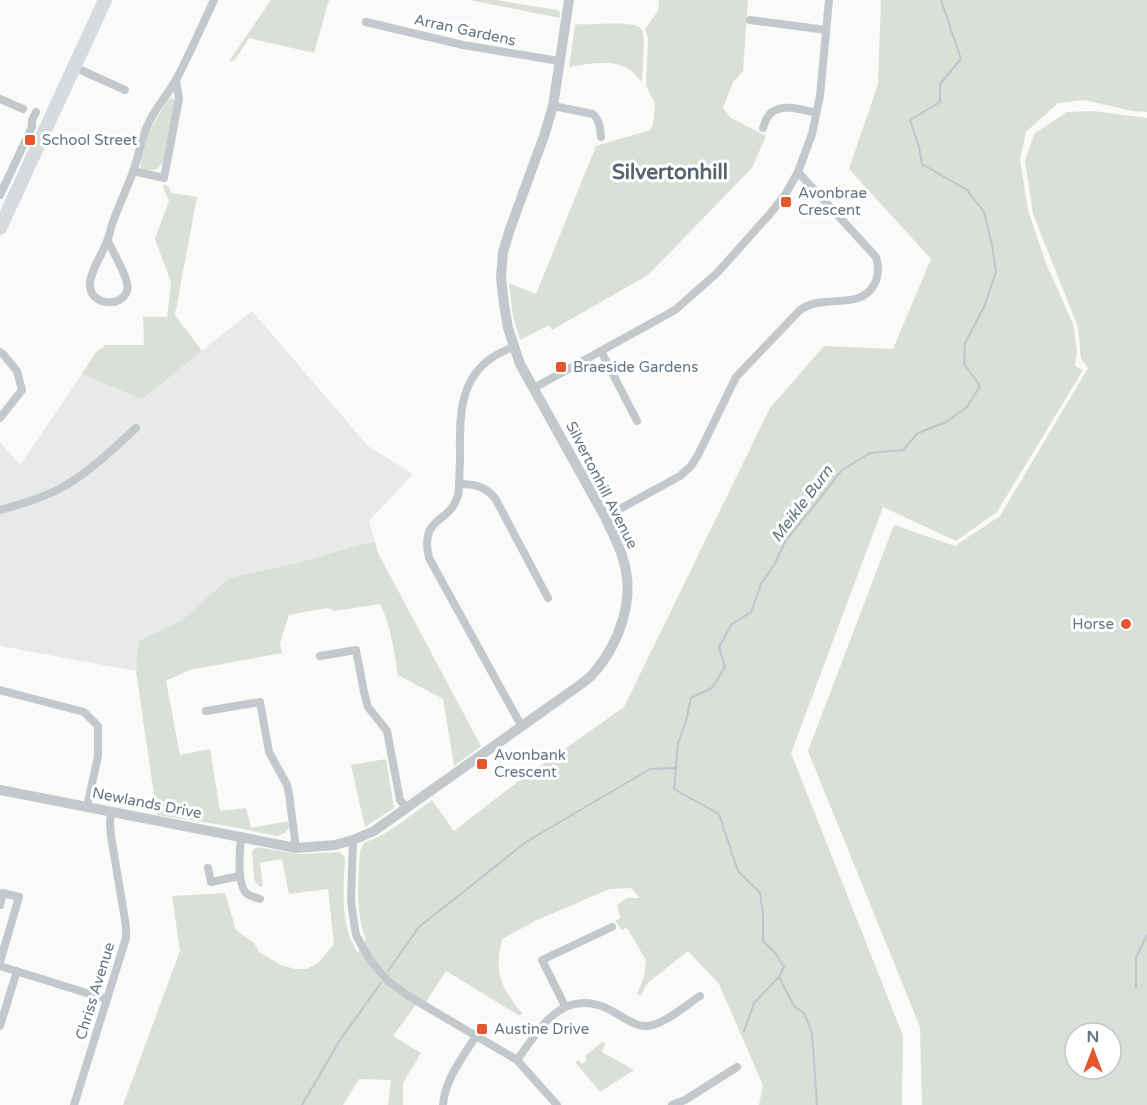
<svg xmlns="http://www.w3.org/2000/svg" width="1147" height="1105" font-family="'Varela Round',sans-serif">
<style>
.built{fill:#e8e9e9}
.green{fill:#dadfd7;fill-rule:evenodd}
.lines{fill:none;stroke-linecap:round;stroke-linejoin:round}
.stream{stroke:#bbc7cb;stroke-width:2}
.minor{stroke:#c3c8cc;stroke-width:8}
.tertiary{stroke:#c3c8cc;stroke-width:10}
.primary{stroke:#d6dbdf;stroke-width:14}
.poi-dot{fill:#e4572e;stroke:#fff;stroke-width:2}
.labels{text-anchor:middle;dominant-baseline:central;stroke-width:6;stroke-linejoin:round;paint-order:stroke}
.street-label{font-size:15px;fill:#657683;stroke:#fff}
.poi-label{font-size:15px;fill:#657683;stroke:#fff;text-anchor:start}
.water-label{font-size:16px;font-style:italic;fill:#60757c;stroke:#fff}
.district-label{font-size:21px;font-weight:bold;fill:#57646e;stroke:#fff}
</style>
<rect width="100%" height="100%" fill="#fafaf8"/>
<path class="built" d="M252,311l116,135 45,28 -44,47 6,21 -12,2 -66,19 -68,15 -47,42 -42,21 -4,30 -136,-25v-204l20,23 62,-91 60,24z"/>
<g class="green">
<path d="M271,0h58l-15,53 -65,-15 -15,23h-5z"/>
<path d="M469,0h27l61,10 3,2v6z"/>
<path d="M659,0h89l-5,71 -10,11 -10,26 8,10 35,18 -14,32 -104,107 -96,55 -3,-5 -29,15 -7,-24 -4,-33 27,11 60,-148 54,-16 3,-5 2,-22 -9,-17 2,-47 -3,-10 13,-18z"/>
<path d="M881,0h266v112l-15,-1 -47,-11 -27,3 -32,29 -6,28 8,50 17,51 28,63 4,27 -2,15 8,4 -86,142 -41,29 -73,-34 -92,246 112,283 -1,69h-143l4,-20 -44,-101 -31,-33 -39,31 -4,5 -4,9 -4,-2 7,-17 2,-17 -19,-32 -5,2 -7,-9 5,-3 -3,-13 10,-7h13l-9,-10 -21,1 -71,30 -37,20c-8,35 -2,47 20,74l-2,3 -74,-45 -22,34 -6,-3 -25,34 28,17 -18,30v22h-15l3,-25 -32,-1 -16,26h-220l57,-154 -8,-55 53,-3 11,37 18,13 5,9 22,13 14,4h12l11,-6 16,-19 -6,-55 -39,5 -7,-35 -22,4 3,23 -3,1 -6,-7 -2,-29 5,-4 41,7 41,-2 5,4 1,4c-2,30 -5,67 13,93l8,-13c-11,-29 -8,-60 -6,-89l4,-8 16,-7 15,-9 37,-27 22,31 54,-42 116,-82 146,-299 54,-62 69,3 38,-90 -82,-90 29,-85z"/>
<path d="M577,24c13,2 59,-5 65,6 4,7 0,43 0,53 -18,-28 -46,-20 -73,-16l6,-42z"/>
<path d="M172,98l4,4 -13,60 -6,7 -12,2 -4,-2c-4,-22 16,-51 26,-68z"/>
<path d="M1093,111l54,7v987h-225l-2,-78 -112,-276 86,-226 61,21 45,-30 88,-148 -7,-9 -3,-32 -45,-113 -8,-53 9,-27 33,-22zM1075,1033h36v36h-36z"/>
<path d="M163,184l5,2 3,7 26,4 -22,118 27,36 -60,48 -60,-25 14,-22 10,-7h38l-1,-28h24l4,-35 -16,-43 14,-38 -5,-11z"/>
<path d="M375,542l3,11 103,193 -27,20 -11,-67 -45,-24c-4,-25 -7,-49 -18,-71l-45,7 -8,-3 -38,7 -9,28 2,10 -93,17 -23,11 14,74 30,-6 10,62 26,-3 5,20 37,-7 1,7 -4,5 -8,3 -55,-11 -65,-10 -21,-144 3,-30 43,-21 47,-42 68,-15 66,-19z"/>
<path d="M386,759l8,49 -29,19 -14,-62z"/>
<path d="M602,1042l3,2 -3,8 32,18 -34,22 -25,-30 4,-2 3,4 5,-4 -2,-4z"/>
</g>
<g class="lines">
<g class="stream">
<path d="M388,971l31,-44 107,-85 124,-73 26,-1"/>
<path d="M1136,988v-31l11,-22"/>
<path d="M744,1031l10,-28 25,-26"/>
<path d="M302,1105l38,-65 41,-57"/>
<path d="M817,1105l-5,-72 -8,-20 -10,-7 -15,-29 5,-10 -8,-13 -13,-13v-27l-3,-21 -22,-22 -19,-57 -45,-25 4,-46 8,-22 5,-23 21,-10 13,-21 -6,-20 13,-23 19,-12 10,-28 13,-19 12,-25 31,-38 25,-32 28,-17 33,-3 15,-17 28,-11 21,-15 13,-21 -16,-22 1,-21 19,-36 12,-35 -4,-27 -8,-33 -17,-22 -45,-26 -3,-17 -9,-27 30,-18v-18l21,-25 -20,-59"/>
</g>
<g class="minor">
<path d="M750,20l76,10"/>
<path d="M366,22l97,23 96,16"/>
<path d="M74,67l51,23"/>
<path d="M0,99l23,10"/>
<path d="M553,106l40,8c7,7 7,14 8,23"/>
<path d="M763,128c2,-5 3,-10 6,-13 11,-13 34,-5 47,-2"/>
<path d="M133,171l31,7 15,-79 -3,-19"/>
<path d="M0,195l32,-68v-7l4,-8"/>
<path d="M108,241c4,10 23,40 19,50 -6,17 -35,14 -37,-4 -2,-12 13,-34 17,-46 3,-7 4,-15 7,-22 6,-16 13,-31 19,-47 6,-17 8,-35 17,-52 7,-14 19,-27 27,-42 13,-25 25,-52 37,-78"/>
<path d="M514,346c-7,4 -15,7 -21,11 -37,24 -33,67 -33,106 -1,10 0,22 -2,32 -7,29 -39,20 -29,63l93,169"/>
<path d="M601,351l36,70"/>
<path d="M0,352l3,2 14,17 5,19 -22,28"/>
<path d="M534,388l141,-78 42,-37 52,-58 16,-20 13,-23 14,-38 8,-38 9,-96"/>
<path d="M459,484c16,0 25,2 36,14l53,100"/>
<path d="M0,510c19,-5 39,-11 57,-20 30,-15 55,-40 79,-62"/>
<path d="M605,517l75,-41 11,-10 7,-11 38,-78 64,-67c24,-17 59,1 74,-25 5,-9 5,-18 2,-28l-78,-85"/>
<path d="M320,656l36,-6 8,42 4,15 19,24 13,69 7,8"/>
<path d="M0,690l84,22 14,14v30l-11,51"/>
<path d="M206,711l54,-9 9,50 18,33 2,9 7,54"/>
<path d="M241,837c-1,14 -5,47 6,57 3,2 10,4 13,5"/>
<path d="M353,840l-2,60 2,16 3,19 14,25 18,21 22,16 107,63 40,45"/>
<path d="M208,868l3,14 29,-6"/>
<path d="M0,905l3,-12 16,4 -19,65"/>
<path d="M0,966l106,33"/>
<path d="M565,1006l-23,-46 70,-33"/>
<path d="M0,1026l17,-55"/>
<path d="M517,1060c21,-28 40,-66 81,-55 8,2 14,6 21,10 9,5 18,12 29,11 17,-2 38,-21 52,-30"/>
<path d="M74,1105l52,-167v-12l-15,-90 -1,-13 1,-12"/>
<path d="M443,1105c2,-26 20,-48 33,-69"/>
<path d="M672,1105l13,-5 52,-33"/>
</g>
<path class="tertiary" d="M0,790l296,58 39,-3 18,-5 21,-9 196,-139c7,-5 16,-11 22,-17 27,-30 44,-76 31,-116 -4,-15 -12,-28 -18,-42l-85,-153 -12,-36 -4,-24 -3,-26 2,-26 7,-23 34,-93 9,-30 16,-106"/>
<path class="primary" d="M0,228l105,-228"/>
</g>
<g class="poi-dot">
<rect x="24" y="134" width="12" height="12" rx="3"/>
<rect x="780" y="196" width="12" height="12" rx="3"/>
<rect x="555" y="361" width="12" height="12" rx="3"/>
<circle cx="1126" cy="624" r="6"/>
<rect x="476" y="758" width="12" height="12" rx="3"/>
<rect x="476" y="1023" width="12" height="12" rx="3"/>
</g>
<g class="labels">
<g class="street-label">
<text transform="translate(465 30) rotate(12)">Arran Gardens</text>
<text transform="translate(602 485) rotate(63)">Silvertonhill Avenue</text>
<text transform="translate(147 803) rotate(11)">Newlands Drive</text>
<text transform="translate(95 991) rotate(-73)">Chriss Avenue</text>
</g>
<g class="poi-label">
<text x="42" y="140">School Street</text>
<text x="798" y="193">Avonbrae<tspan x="798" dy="17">Crescent</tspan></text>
<text x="573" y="367">Braeside Gardens</text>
<text x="1114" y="624" text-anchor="end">Horse</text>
<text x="494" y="755">Avonbank<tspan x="494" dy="17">Crescent</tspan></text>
<text x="494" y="1029">Austine Drive</text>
</g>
<g class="water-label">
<text transform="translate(802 504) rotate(-53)">Meikle Burn</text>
</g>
<g class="district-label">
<text x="670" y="172">Silvertonhill</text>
</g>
</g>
<g transform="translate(1093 1051)"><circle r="28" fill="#ffffff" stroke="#c1c8cd" stroke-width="1.5"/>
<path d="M0-4.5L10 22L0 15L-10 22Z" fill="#e4572e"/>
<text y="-9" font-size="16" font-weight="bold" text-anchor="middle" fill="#657683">N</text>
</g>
</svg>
